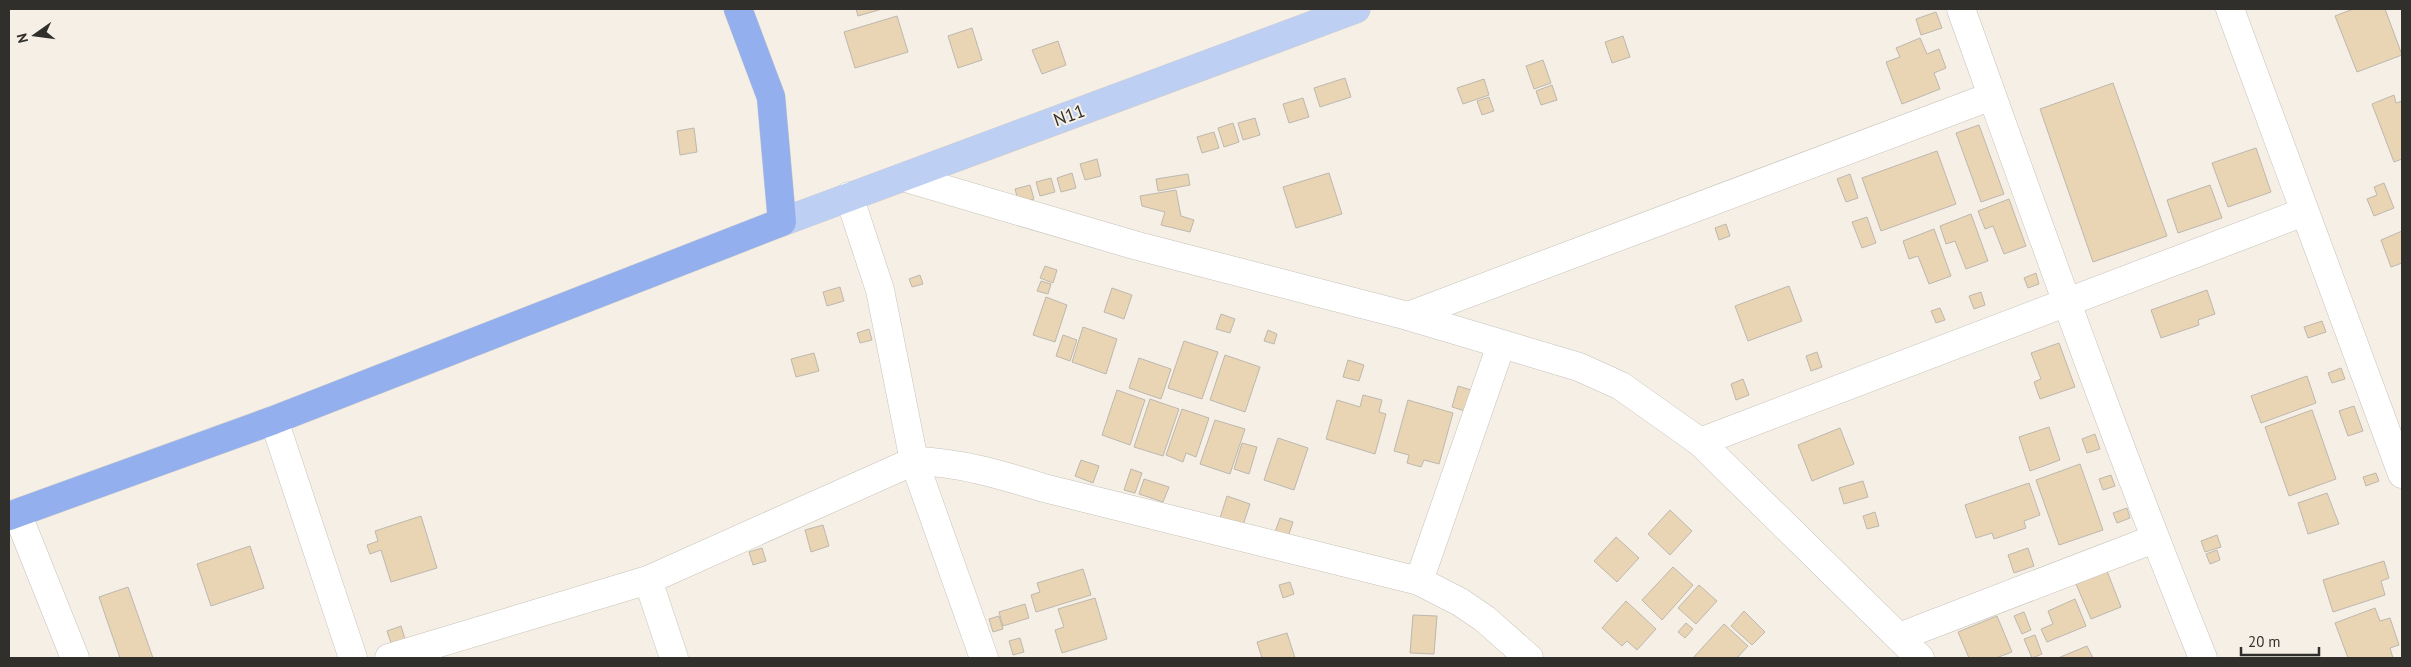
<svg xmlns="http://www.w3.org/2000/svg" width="2411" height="667" font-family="'PT Sans',sans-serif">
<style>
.building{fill:#e9d4b3;stroke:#bdb8af}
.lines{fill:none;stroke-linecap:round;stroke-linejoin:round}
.street-casing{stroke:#c7c2b9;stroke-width:29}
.primary-casing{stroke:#cecdcc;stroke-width:29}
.highway-casing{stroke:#cecdcc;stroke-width:29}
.street{stroke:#fff;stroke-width:28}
.primary{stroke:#becff4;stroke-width:28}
.highway{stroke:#93afed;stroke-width:28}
.labels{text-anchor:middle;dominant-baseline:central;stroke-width:4;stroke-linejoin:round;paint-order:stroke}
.street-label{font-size:18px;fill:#312f2b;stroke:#f5efe6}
</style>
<rect width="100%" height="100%" fill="#f5efe6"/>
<g class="building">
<path d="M856,9h26l-24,7z"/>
<path d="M2353,9h32l17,46 -45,17 -22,-56z"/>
<path d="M1936,12l6,16 -21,7 -5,-16z"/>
<path d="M897,16l11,36 -53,16 -11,-36z"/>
<path d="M972,28l10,32 -24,8 -10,-32z"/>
<path d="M1623,36l7,21 -18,6 -7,-21z"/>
<path d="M1920,38l7,16 12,-5 7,19 -12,5 6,16 -38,15 -16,-42 14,-5 -4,-9z"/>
<path d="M1058,41l8,24 -24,9 -10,-24z"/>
<path d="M1543,60l8,23 -17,6 -8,-23z"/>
<path d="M1345,78l6,19 -31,10 -6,-19z"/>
<path d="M1484,79l5,16 -26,9 -6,-16z"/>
<path d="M2113,83l54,153 -74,26 -53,-153z"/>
<path d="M1552,85l5,15 -16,5 -5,-14z"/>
<path d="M2394,95l2,8 6,-2v58l-8,3 -22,-58z"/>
<path d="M1489,97l5,14 -12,4 -5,-14z"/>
<path d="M1303,98l6,19 -20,6 -6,-19z"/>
<path d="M1255,118l5,17 -17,5 -5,-17z"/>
<path d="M1233,123l6,19 -15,5 -6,-19z"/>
<path d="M1979,125l25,69 -23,8 -25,-69z"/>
<path d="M694,128l3,24 -17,3 -3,-24z"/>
<path d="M1214,132l5,16 -17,5 -5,-16z"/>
<path d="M2256,148l15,44 -43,15 -16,-44z"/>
<path d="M1937,151l19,53 -75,27 -19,-53z"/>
<path d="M1097,159l4,17 -16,4 -5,-16z"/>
<path d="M1072,173l4,15 -15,4 -4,-14z"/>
<path d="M1329,173l13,41 -46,14 -13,-41z"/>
<path d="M1188,174l2,11 -32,6 -2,-12z"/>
<path d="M1850,174l8,24 -12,4 -9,-23z"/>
<path d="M1051,178l4,14 -15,4 -4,-14z"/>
<path d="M2384,183l10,25 -20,8 -7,-17 10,-4 -3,-8z"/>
<path d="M1030,185l4,14 -15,5 -4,-15z"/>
<path d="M2210,185l12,33 -44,15 -11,-33z"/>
<path d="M1176,190l5,26 13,4 -4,12 -29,-7 4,-13 -23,-6 -2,-10z"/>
<path d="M2009,199l17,47 -22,8 -11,-28 -8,3 -7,-18z"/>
<path d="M1971,214l17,47 -22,8 -11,-28 -9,3 -6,-18z"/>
<path d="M1867,217l9,26 -14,5 -10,-26z"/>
<path d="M1726,224l4,12 -11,4 -4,-12z"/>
<path d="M1934,229l17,47 -22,8 -11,-28 -9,3 -6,-18z"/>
<path d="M2402,231v32l-11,4 -10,-27z"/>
<path d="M1045,266l12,4 -4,13 -13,-5z"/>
<path d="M2036,273l3,11 -11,4 -4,-10z"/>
<path d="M920,275l3,9 -11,3 -3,-8z"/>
<path d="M1041,281l10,3 -3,10 -11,-3z"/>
<path d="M1789,286l13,35 -54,20 -13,-35z"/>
<path d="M840,287l4,14 -17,5 -4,-14z"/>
<path d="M1112,288l20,7 -8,24 -20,-7z"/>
<path d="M2207,290l8,24 -17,6 1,5 -38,13 -10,-28z"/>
<path d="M1981,292l4,13 -11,4 -5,-13z"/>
<path d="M1046,297l21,8 -12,37 -22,-7z"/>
<path d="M1940,308l5,12 -9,3 -5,-12z"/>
<path d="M1221,314l14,5 -5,14 -14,-4z"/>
<path d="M2322,321l4,11 -18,6 -4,-11z"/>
<path d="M1083,327l34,12 -11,35 -34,-12z"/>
<path d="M869,329l3,11 -12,3 -3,-10z"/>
<path d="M1268,330l9,4 -3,10 -10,-3z"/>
<path d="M1063,335l14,5 -7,21 -14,-5z"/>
<path d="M1184,341l34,11 -16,47 -34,-11z"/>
<path d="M2059,343l16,44 -35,12 -6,-17 7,-3 -10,-26z"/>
<path d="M1817,352l5,15 -11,4 -5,-15z"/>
<path d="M814,353l5,18 -23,6 -5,-18z"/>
<path d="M1225,355l35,12 -15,45 -35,-12z"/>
<path d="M1139,358l32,11 -10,30 -32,-11z"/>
<path d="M1348,360l16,5 -5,16 -16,-4z"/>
<path d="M2341,368l4,11 -13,4 -4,-10z"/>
<path d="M2307,376l9,27 -55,20 -10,-27z"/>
<path d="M1743,379l6,16 -13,5 -5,-16z"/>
<path d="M1458,386l13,4 -6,21 -13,-4z"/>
<path d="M1117,390l28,10 -15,45 -28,-10z"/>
<path d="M1363,395l19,5 -3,12 7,2 -11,40 -49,-15 11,-39 23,7z"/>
<path d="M1150,399l29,10 -16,47 -29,-9z"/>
<path d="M1408,400l45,13 -14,51 -15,-4 -3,7 -14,-4 2,-8 -15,-4z"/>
<path d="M2354,406l9,25 -15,5 -9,-25z"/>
<path d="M1182,409l27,9 -13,39 -10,-4 -3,9 -17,-7z"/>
<path d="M2312,410l24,69 -47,17 -24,-69z"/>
<path d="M1215,420l30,9 -15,45 -30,-10z"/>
<path d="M2049,427l11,33 -30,11 -11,-34z"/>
<path d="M1840,428l14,36 -42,17 -14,-36z"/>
<path d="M2095,434l5,15 -13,4 -5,-14z"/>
<path d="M1278,438l30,10 -14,42 -30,-10z"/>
<path d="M1242,443l15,4 -8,27 -15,-5z"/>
<path d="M1081,460l18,6 -6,17 -18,-7z"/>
<path d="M2080,464l23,66 -44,15 -23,-65z"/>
<path d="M1131,469l11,4 -7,20 -11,-3z"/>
<path d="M2376,473l3,8 -13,5 -3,-9z"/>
<path d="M2111,475l4,11 -12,4 -4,-11z"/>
<path d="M1144,479l25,8 -6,15 -24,-8z"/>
<path d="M1863,481l5,16 -24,7 -5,-16z"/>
<path d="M2029,483l11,32 -16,6 2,7 -32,11 -2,-6 -16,5 -11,-33z"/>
<path d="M2327,493l12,31 -31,10 -10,-31z"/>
<path d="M1227,496l23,8 -7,21 -23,-7z"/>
<path d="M2127,508l3,10 -13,5 -4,-10z"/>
<path d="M1670,510l22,21 -22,24 -22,-21z"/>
<path d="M1875,512l4,14 -12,3 -4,-13z"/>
<path d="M421,516l16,52 -46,14 -10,-32 -11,4 -3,-9 11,-4 -3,-10z"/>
<path d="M1280,518l13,4 -5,15 -13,-5z"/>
<path d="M823,525l6,21 -18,6 -6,-22z"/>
<path d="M2217,535l4,12 -16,5 -4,-11z"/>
<path d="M1616,537l23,21 -22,24 -23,-21z"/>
<path d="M250,546l14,42 -53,18 -14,-42z"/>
<path d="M762,548l4,13 -13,4 -4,-13z"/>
<path d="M2028,548l6,18 -20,7 -6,-18z"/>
<path d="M2217,550l3,10 -10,4 -4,-10z"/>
<path d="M2384,561l5,17 -8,3 4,14 -52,17 -10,-32z"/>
<path d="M1673,567l20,18 -31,35 -20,-20z"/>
<path d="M1083,569l8,26 -55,17 -5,-17 9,-3 -3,-9z"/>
<path d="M2107,571l14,36 -30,12 -15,-35z"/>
<path d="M1290,582l4,12 -11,4 -4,-13z"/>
<path d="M1699,585l18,16 -21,23 -18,-16z"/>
<path d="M128,587l25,71h-33l-21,-61z"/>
<path d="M1095,598l12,41 -45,14 -7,-23 9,-3 -6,-18z"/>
<path d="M2075,599l11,27 -39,16 -6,-13 12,-5 -5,-13z"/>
<path d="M1626,601l30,28 -19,21 -10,-9 -5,5 -20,-18z"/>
<path d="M1025,604l4,14 -26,8 -4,-14z"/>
<path d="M2375,608l5,13 10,-3 9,27 -9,3 3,10h-45l-13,-35z"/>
<path d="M1744,611l21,21 -13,13 -21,-19z"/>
<path d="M2024,612l7,18 -9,4 -8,-18z"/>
<path d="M1413,615l24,1 -3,38 -24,-1z"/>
<path d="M999,616l4,13 -10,3 -4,-13z"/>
<path d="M1997,616l15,36 -16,6h-27l-11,-26z"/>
<path d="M1686,623l7,6 -8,9 -7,-6z"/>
<path d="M1724,624l24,22 -11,12h-44z"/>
<path d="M401,626l5,16 -14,4 -5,-15z"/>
<path d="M1287,633l8,25h-33l-5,-16z"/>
<path d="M2035,635l7,19 -10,4 -8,-19z"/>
<path d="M1020,638l4,14 -11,3 -4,-14z"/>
<path d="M2087,646l6,12h-35z"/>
</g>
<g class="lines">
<defs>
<g id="street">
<path d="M1961,9c78,217 155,435 242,649"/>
<path d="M2230,9l172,465"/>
<path d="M903,177l231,68 274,71 171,51 42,19 79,56 220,216"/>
<path d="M849,196l31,94 34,171 70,197"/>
<path d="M1408,316l584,-220"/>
<path d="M274,420l79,238"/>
<path d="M1700,442l604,-230"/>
<path d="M17,513l58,145"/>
<path d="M648,580l26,78"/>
<path d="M1419,581l82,-236"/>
<path d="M1899,637l255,-98"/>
<path d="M389,658l259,-78 266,-119c45,1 88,14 130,27l375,93 41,21 25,17 44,39"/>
</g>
<path id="primary" d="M782,222l574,-213"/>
<path id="highway" d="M9,516l265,-96 508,-198 -11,-125 -33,-88"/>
</defs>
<use href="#street" class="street-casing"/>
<use href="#primary" class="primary-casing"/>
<use href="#highway" class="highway-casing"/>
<use href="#street" class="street"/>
<use href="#primary" class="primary"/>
<use href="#highway" class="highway"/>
</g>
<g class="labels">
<g class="street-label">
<text transform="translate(1069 115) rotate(-20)">N11</text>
</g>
</g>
<rect width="2411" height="667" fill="none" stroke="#312f2b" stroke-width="20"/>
<g transform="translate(35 35) rotate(256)" stroke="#f5efe6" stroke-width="4" paint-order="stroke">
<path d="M0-4L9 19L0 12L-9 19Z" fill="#312f2b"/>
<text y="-8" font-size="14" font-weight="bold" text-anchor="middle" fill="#312f2b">N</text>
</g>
<path d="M2241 647v8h78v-8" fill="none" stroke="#312f2b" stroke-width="2.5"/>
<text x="2248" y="647" font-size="15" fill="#312f2b" stroke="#f5efe6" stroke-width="4" paint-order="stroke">20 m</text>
</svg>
